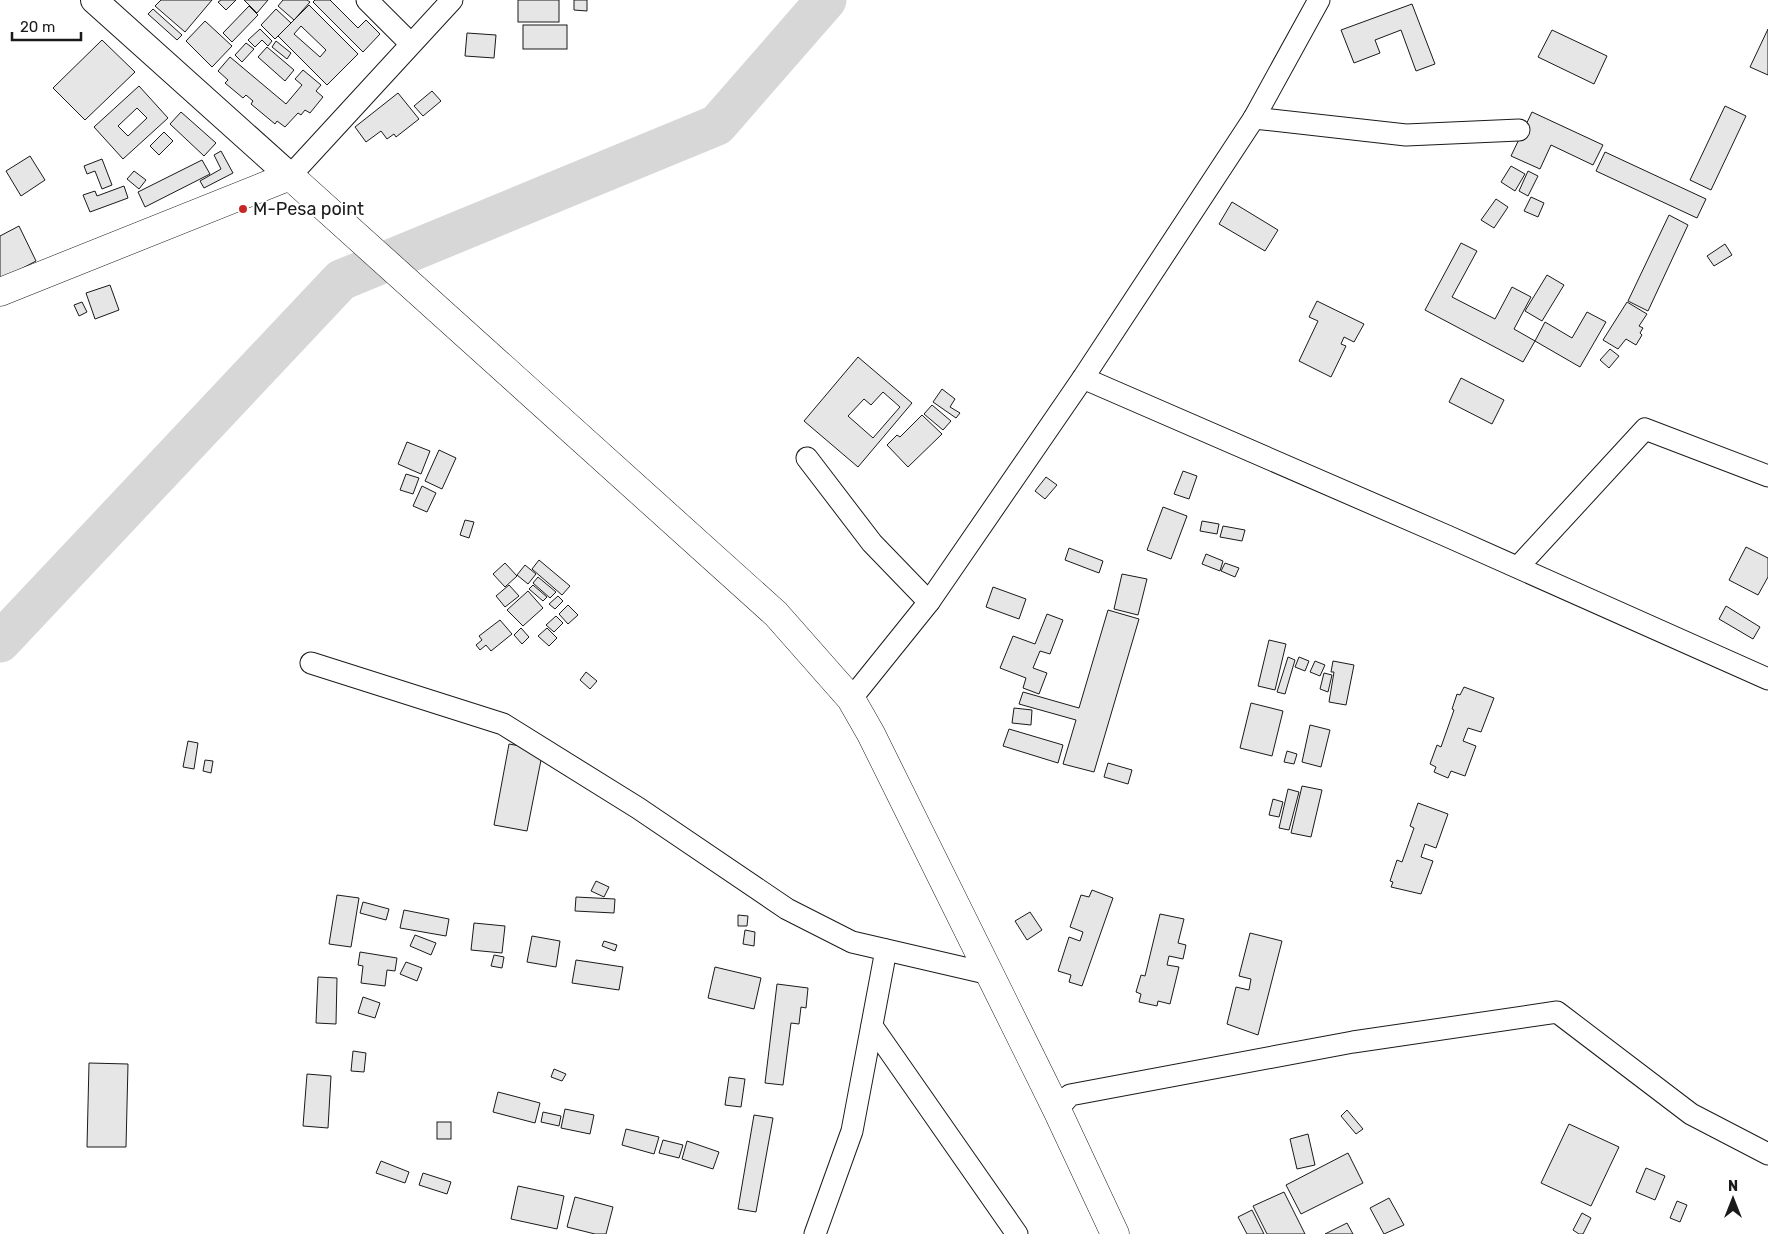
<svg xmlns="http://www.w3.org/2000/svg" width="1768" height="1234" font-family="Rubik,sans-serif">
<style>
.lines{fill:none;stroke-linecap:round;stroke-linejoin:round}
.river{stroke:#d7d7d7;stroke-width:41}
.building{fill:#e6e6e6;stroke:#1a1a1a;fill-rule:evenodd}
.minor-casing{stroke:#1a1a1a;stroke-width:23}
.tertiary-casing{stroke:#1a1a1a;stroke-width:28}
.primary-casing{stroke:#1a1a1a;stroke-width:29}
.minor{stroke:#fff;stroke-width:21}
.tertiary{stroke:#fff;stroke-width:26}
.primary{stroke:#fff;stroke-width:28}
.poi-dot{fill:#c62828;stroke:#fff;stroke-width:2}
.labels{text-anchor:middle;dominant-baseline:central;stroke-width:4;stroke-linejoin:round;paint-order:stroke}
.poi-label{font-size:18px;fill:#1a1a1a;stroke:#fff;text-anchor:start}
</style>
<rect width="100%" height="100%" fill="#fff"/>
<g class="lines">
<path class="river" d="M0,642l341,-362 376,-155 109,-125"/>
</g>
<g class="building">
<path d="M161,0h51l-27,32 -30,-26z"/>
<path d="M221,0h15l-10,10 -8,-8z"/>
<path d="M244,0h24l-11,13z"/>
<path d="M283,0h24l3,2 -16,18 -16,-14z"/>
<path d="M315,0h15l28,28 8,-8 14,14 -17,18 -50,-50z"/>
<rect x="518" y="0" width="41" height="22"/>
<path d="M574,0h13v11l-13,-1z"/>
<path d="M1412,4l23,60 -19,7 -15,-41 -26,10 5,13 -26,10 -13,-33z"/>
<path d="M309,5l49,49 -31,31 -49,-49zM301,26l25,24 -6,7 -26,-23z"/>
<path d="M249,6l9,9 -26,27 -9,-9z"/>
<path d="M153,9l29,26 -5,5 -29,-26z"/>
<path d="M276,9l15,14 -16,16 -14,-14z"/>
<path d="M205,21l27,25 -20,21 -26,-26z"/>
<rect x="523" y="25" width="44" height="24"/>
<path d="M260,29l12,12 -4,5 -6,-6 -7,7 -7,-7z"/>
<path d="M1768,29v46l-18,-8z"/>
<path d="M1552,30l55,26 -13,28 -56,-27z"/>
<path d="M467,33l29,2 -2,23 -29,-2z"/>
<path d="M102,40l33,32 -50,48 -32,-32z"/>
<path d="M276,41l15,12 -4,6 -15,-12z"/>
<path d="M246,43l8,6 -12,13 -7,-7z"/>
<path d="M267,47l27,23 -9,11 -27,-24z"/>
<path d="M230,57l56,47 16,-19 -7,-6 8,-9 18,15 -5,6 7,6 -13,16 -5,-3 -4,5 -3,-2 -13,14 -8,-6 -2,3 -24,-20 2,-3 -7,-6 -3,3 -18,-15 3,-3 -10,-9z"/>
<path d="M139,86l29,32 -45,41 -29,-32zM137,108l10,10 -19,18 -10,-10z"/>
<path d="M432,91l9,10 -18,15 -9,-10z"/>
<path d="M398,93l21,26 -23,18 -2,-3 -7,5 -6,-8 -15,11 -11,-15z"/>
<path d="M1725,106l21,10 -35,74 -21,-10z"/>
<path d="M181,112l35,31 -12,13 -34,-32z"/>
<path d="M1532,112l71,33 -10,20 -42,-20 -11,24 -29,-13z"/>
<path d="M164,132l9,9 -14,14 -9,-9z"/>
<path d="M221,151l12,22 -29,15 -4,-7 21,-12 -7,-14z"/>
<path d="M1605,152l101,47 -9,19 -101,-47z"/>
<path d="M30,156l15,24 -24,16 -15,-25z"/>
<path d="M102,159l10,26 -10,4 -7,-18 -8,3 -3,-8z"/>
<path d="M202,160l8,14 -65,33 -7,-15z"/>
<path d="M1511,166l14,8 -10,17 -14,-9z"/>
<path d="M134,171l12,9 -7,9 -12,-10z"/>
<path d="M1528,171l10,5 -10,20 -9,-5z"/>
<path d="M124,186l4,12 -38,14 -7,-17 12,-4 2,5z"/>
<path d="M1531,197l13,6 -6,14 -14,-6z"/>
<path d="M1496,199l12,8 -14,21 -13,-8z"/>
<path d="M1232,202l46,28 -13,21 -46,-27z"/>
<path d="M1669,215l19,10 -40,86 -20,-10z"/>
<path d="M19,226l17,35 -36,19v-44z"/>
<path d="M1461,243l16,8 -25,46 43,22 17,-32 19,10 -17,32 21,12 -12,21 -98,-52z"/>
<path d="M1725,244l7,11 -18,11 -7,-10z"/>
<path d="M1547,275l17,10 -22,36 -17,-10z"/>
<path d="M110,285l9,25 -24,9 -9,-26z"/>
<path d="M1317,301l47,23 -10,18 -10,-5 -3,7 5,2 -15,31 -32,-16 19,-40 -9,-4z"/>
<path d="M82,302l5,10 -8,4 -5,-11z"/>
<path d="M1627,302l20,12 -8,12 4,2 -3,5 2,2 -6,10 -10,-6 -8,10 -15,-9z"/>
<path d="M1587,312l19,10 -26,45 -45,-26 10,-19 27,16z"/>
<path d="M1610,349l9,7 -10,12 -9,-8z"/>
<path d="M858,357l54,46 -54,64 -54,-46zM883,392l17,15 -27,31 -25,-22 16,-17 7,6z"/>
<path d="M1461,378l43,22 -12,24 -43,-22z"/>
<path d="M942,389l13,10 -5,8 10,6 -4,5 -23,-16z"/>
<path d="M932,405l19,16 -8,9 -19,-16z"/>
<path d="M922,415l20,19 -34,33 -21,-22 10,-10 3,2z"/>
<path d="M407,442l23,9 -9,23 -23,-10z"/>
<path d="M439,450l17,8 -14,31 -17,-8z"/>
<path d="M1183,471l14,5 -8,23 -15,-5z"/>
<path d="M406,474l13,4 -6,16 -13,-4z"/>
<path d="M1046,477l11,8 -12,14 -10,-8z"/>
<path d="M422,486l14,7 -9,19 -14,-6z"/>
<path d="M1163,507l24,9 -16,43 -24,-9z"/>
<path d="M465,520l9,2 -5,16 -9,-3z"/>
<path d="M1202,521l17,3 -2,10 -17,-3z"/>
<path d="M1223,526l22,4 -3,11 -22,-4z"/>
<path d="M1746,547l22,11v19l-10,18 -29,-15z"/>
<path d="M1069,548l34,13 -4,12 -34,-13z"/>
<path d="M1206,554l17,7 -3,10 -18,-7z"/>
<path d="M539,560l31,26 -8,9 -30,-26z"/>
<path d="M505,563l12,13 -12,11 -12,-13z"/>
<path d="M1225,563l14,5 -4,9 -14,-6z"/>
<path d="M525,565l11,9 -8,10 -11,-9z"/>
<path d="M1122,574l25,5 -9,36 -24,-6z"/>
<path d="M538,577l18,15 -6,6 -17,-15z"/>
<path d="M509,585l10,11 -14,11 -9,-11z"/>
<path d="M533,585l14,12 -4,4 -14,-12z"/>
<path d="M993,587l33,12 -7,20 -33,-12z"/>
<path d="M528,591l15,17 -20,18 -16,-16z"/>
<path d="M558,596l5,5 -8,8 -6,-5z"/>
<path d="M568,605l10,10 -10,9 -9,-10z"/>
<path d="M1726,606l34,21 -7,12 -34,-20z"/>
<path d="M1108,610l31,9 -45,153 -31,-8 13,-44 -57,-16 4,-12 56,16z"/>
<path d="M1047,614l16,6 -13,34 -10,-3 -7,17 14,5 -8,21 -16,-6 3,-10 -26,-10 13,-32 22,8z"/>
<path d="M556,616l7,7 -9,9 -8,-7z"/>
<path d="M500,620l12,14 -21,17 -5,-6 -6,5 -4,-5 6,-5 -3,-4z"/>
<path d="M521,628l8,9 -7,7 -8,-9z"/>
<path d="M547,628l10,10 -8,8 -11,-10z"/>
<path d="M1269,640l17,4 -11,46 -17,-4z"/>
<path d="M1288,657l7,3 -10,34 -8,-2z"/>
<path d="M1299,657l10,4 -4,10 -10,-4z"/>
<path d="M1315,661l10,4 -5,11 -10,-4z"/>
<path d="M1333,661l21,4 -8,40 -17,-3 5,-30h-3z"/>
<path d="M586,672l11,9 -7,8 -10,-9z"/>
<path d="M1324,673l8,2 -4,17 -8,-3z"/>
<path d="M1464,687l30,11 -13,34 -13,-4 -5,13 13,5 -11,30 -14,-5 -3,7 -14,-6 2,-5 -6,-3 7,-19 4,2 13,-37 -2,-1 5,-15 3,1z"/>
<path d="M1251,703l32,8 -11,45 -32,-8z"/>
<path d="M1014,708l18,2 -1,15 -19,-2z"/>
<path d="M1310,725l20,5 -9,37 -19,-5z"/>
<path d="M1009,729l54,16 -5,18 -55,-17z"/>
<path d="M188,741l10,2 -4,26 -11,-2z"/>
<path d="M509,744l34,6 -16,81 -33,-6z"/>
<path d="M1287,751l10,3 -3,10 -10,-2z"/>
<path d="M205,760l8,1 -2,12 -8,-2z"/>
<path d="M1108,763l24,7 -4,14 -24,-7z"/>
<path d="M1302,786l20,4 -11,47 -20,-4z"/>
<path d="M1288,789l11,3 -10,38 -10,-2z"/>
<path d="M1273,799l10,3 -4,15 -10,-2z"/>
<path d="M1418,803l30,11 -12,34 -11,-4 -4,13 12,4 -12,33 -30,-7 2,-5 -3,-1 7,-21 5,2 12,-34 -4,-2z"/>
<path d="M596,881l13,6 -5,10 -13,-6z"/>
<path d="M1092,890l21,8 -31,88 -13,-4 2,-7 -13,-4 11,-34 11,4 3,-9 -13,-5 11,-32 8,2z"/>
<path d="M337,895l22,3 -8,49 -22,-3z"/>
<path d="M576,897l39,2 -1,14 -39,-2z"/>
<path d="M363,902l26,7 -3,11 -26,-7z"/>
<path d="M404,910l45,9 -3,17 -46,-8z"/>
<path d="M1030,912l12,18 -15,10 -12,-19z"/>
<path d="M1160,914l24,5 -6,24 8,2 -3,14 -14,-3 -2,9 12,2 -9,37 -12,-3 -1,5 -18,-4 2,-8 -5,-2 5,-17 4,1z"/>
<path d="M738,915l10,1 -1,10h-9z"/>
<path d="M474,923l31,3 -3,27 -31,-3z"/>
<path d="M745,930l10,2 -1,14 -11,-2z"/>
<path d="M1250,933l32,8 -24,94 -31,-11 9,-37 13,3 2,-11 -12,-3z"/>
<path d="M415,935l21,8 -5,12 -21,-9z"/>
<path d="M532,936l28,5 -4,26 -29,-5z"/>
<path d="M604,941l13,4 -2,6 -13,-5z"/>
<path d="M360,952l37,6 -2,13 -8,-1 -2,16 -24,-3 2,-17 -5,-1z"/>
<path d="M494,955l10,2 -2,11 -11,-2z"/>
<path d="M576,960l47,7 -4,23 -47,-7z"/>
<path d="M406,962l16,6 -5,13 -17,-7z"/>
<path d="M715,967l46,11 -7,31 -46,-11z"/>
<path d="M318,977l19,1 -1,46 -20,-1z"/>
<path d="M777,984l31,4 -2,20 -5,-1 -2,17 -8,-1 -8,62 -18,-2z"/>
<path d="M363,997l17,6 -5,15 -17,-5z"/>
<path d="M353,1051l13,2 -2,19 -13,-1z"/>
<path d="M89,1063l39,1 -2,83h-39z"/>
<path d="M554,1069l12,5 -4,7 -11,-4z"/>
<path d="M307,1074l24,2 -3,52 -25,-2z"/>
<path d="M729,1077l16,2 -4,28 -16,-2z"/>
<path d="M498,1092l42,11 -5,20 -42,-11z"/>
<path d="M565,1109l29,6 -4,19 -29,-6z"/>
<path d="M1347,1110l16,19 -7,5 -15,-18z"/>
<path d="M543,1112l18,4 -2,10 -18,-4z"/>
<path d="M754,1115l19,3 -17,94 -18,-3z"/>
<rect x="437" y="1122" width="14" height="17"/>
<path d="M1569,1124l50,23 -28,59 -50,-23z"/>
<path d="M626,1129l33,8 -5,17 -32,-9z"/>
<path d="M1308,1134l7,31 -18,4 -7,-30z"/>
<path d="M663,1140l20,5 -4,13 -20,-5z"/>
<path d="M687,1141l32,11 -6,17 -31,-10z"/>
<path d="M1348,1153l15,30 -62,31 -15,-29z"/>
<path d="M381,1161l28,11 -4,11 -29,-10z"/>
<path d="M1646,1168l19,8 -10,24 -19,-8z"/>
<path d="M423,1173l28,9 -4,12 -28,-9z"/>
<path d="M518,1186l46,10 -7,33 -46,-10z"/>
<path d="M1284,1192l21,42h-38l-14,-28z"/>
<path d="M575,1197l38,10 -7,27h-11l-28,-7z"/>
<path d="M1389,1198l15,27 -20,9 -14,-26z"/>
<path d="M1677,1201l10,4 -7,17 -10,-4z"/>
<path d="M1252,1210l12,24h-17l-9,-17z"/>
<path d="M1582,1213l9,5 -8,16h-4l-6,-4z"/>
<path d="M1347,1223l6,11h-28z"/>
</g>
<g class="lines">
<defs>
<g id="minor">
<path d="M367,0l43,43"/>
<path d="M1254,118l152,17 113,-5"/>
<path d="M290,176l162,-176"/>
<path d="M1083,378l364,158 321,143"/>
<path d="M807,458l65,85 57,59"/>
<path d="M1518,567l127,-138 123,47"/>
<path d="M311,663l192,61 135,84 149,101 65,33 138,32"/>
<path d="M851,699l78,-97 154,-224 171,-260 65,-118"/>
<path d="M872,1026l145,208"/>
<path d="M1057,1110l13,-15 283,-53 204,-30 134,102 77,40"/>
<path d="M815,1234l37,-103 34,-181"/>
</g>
<path id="tertiary" d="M94,0l196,176"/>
<path id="primary" d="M0,292l290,-116 486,438 75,85 20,35 186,376 58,124"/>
</defs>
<use href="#minor" class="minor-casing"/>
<use href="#tertiary" class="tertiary-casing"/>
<use href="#primary" class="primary-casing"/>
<use href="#minor" class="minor"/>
<use href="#tertiary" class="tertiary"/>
<use href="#primary" class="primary"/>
</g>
<circle class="poi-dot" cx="243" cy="209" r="5"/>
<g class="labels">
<g class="poi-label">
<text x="253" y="209">M-Pesa point</text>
</g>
</g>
<g transform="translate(1733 1199)" stroke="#ffffff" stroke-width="4" paint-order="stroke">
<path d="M0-4L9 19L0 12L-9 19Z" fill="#1a1a1a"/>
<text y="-8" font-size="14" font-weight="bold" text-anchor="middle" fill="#1a1a1a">N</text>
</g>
<path d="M12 32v8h69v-8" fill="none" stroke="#1a1a1a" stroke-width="2.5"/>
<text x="20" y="32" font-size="15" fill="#1a1a1a" stroke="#ffffff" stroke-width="4" paint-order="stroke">20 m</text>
</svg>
